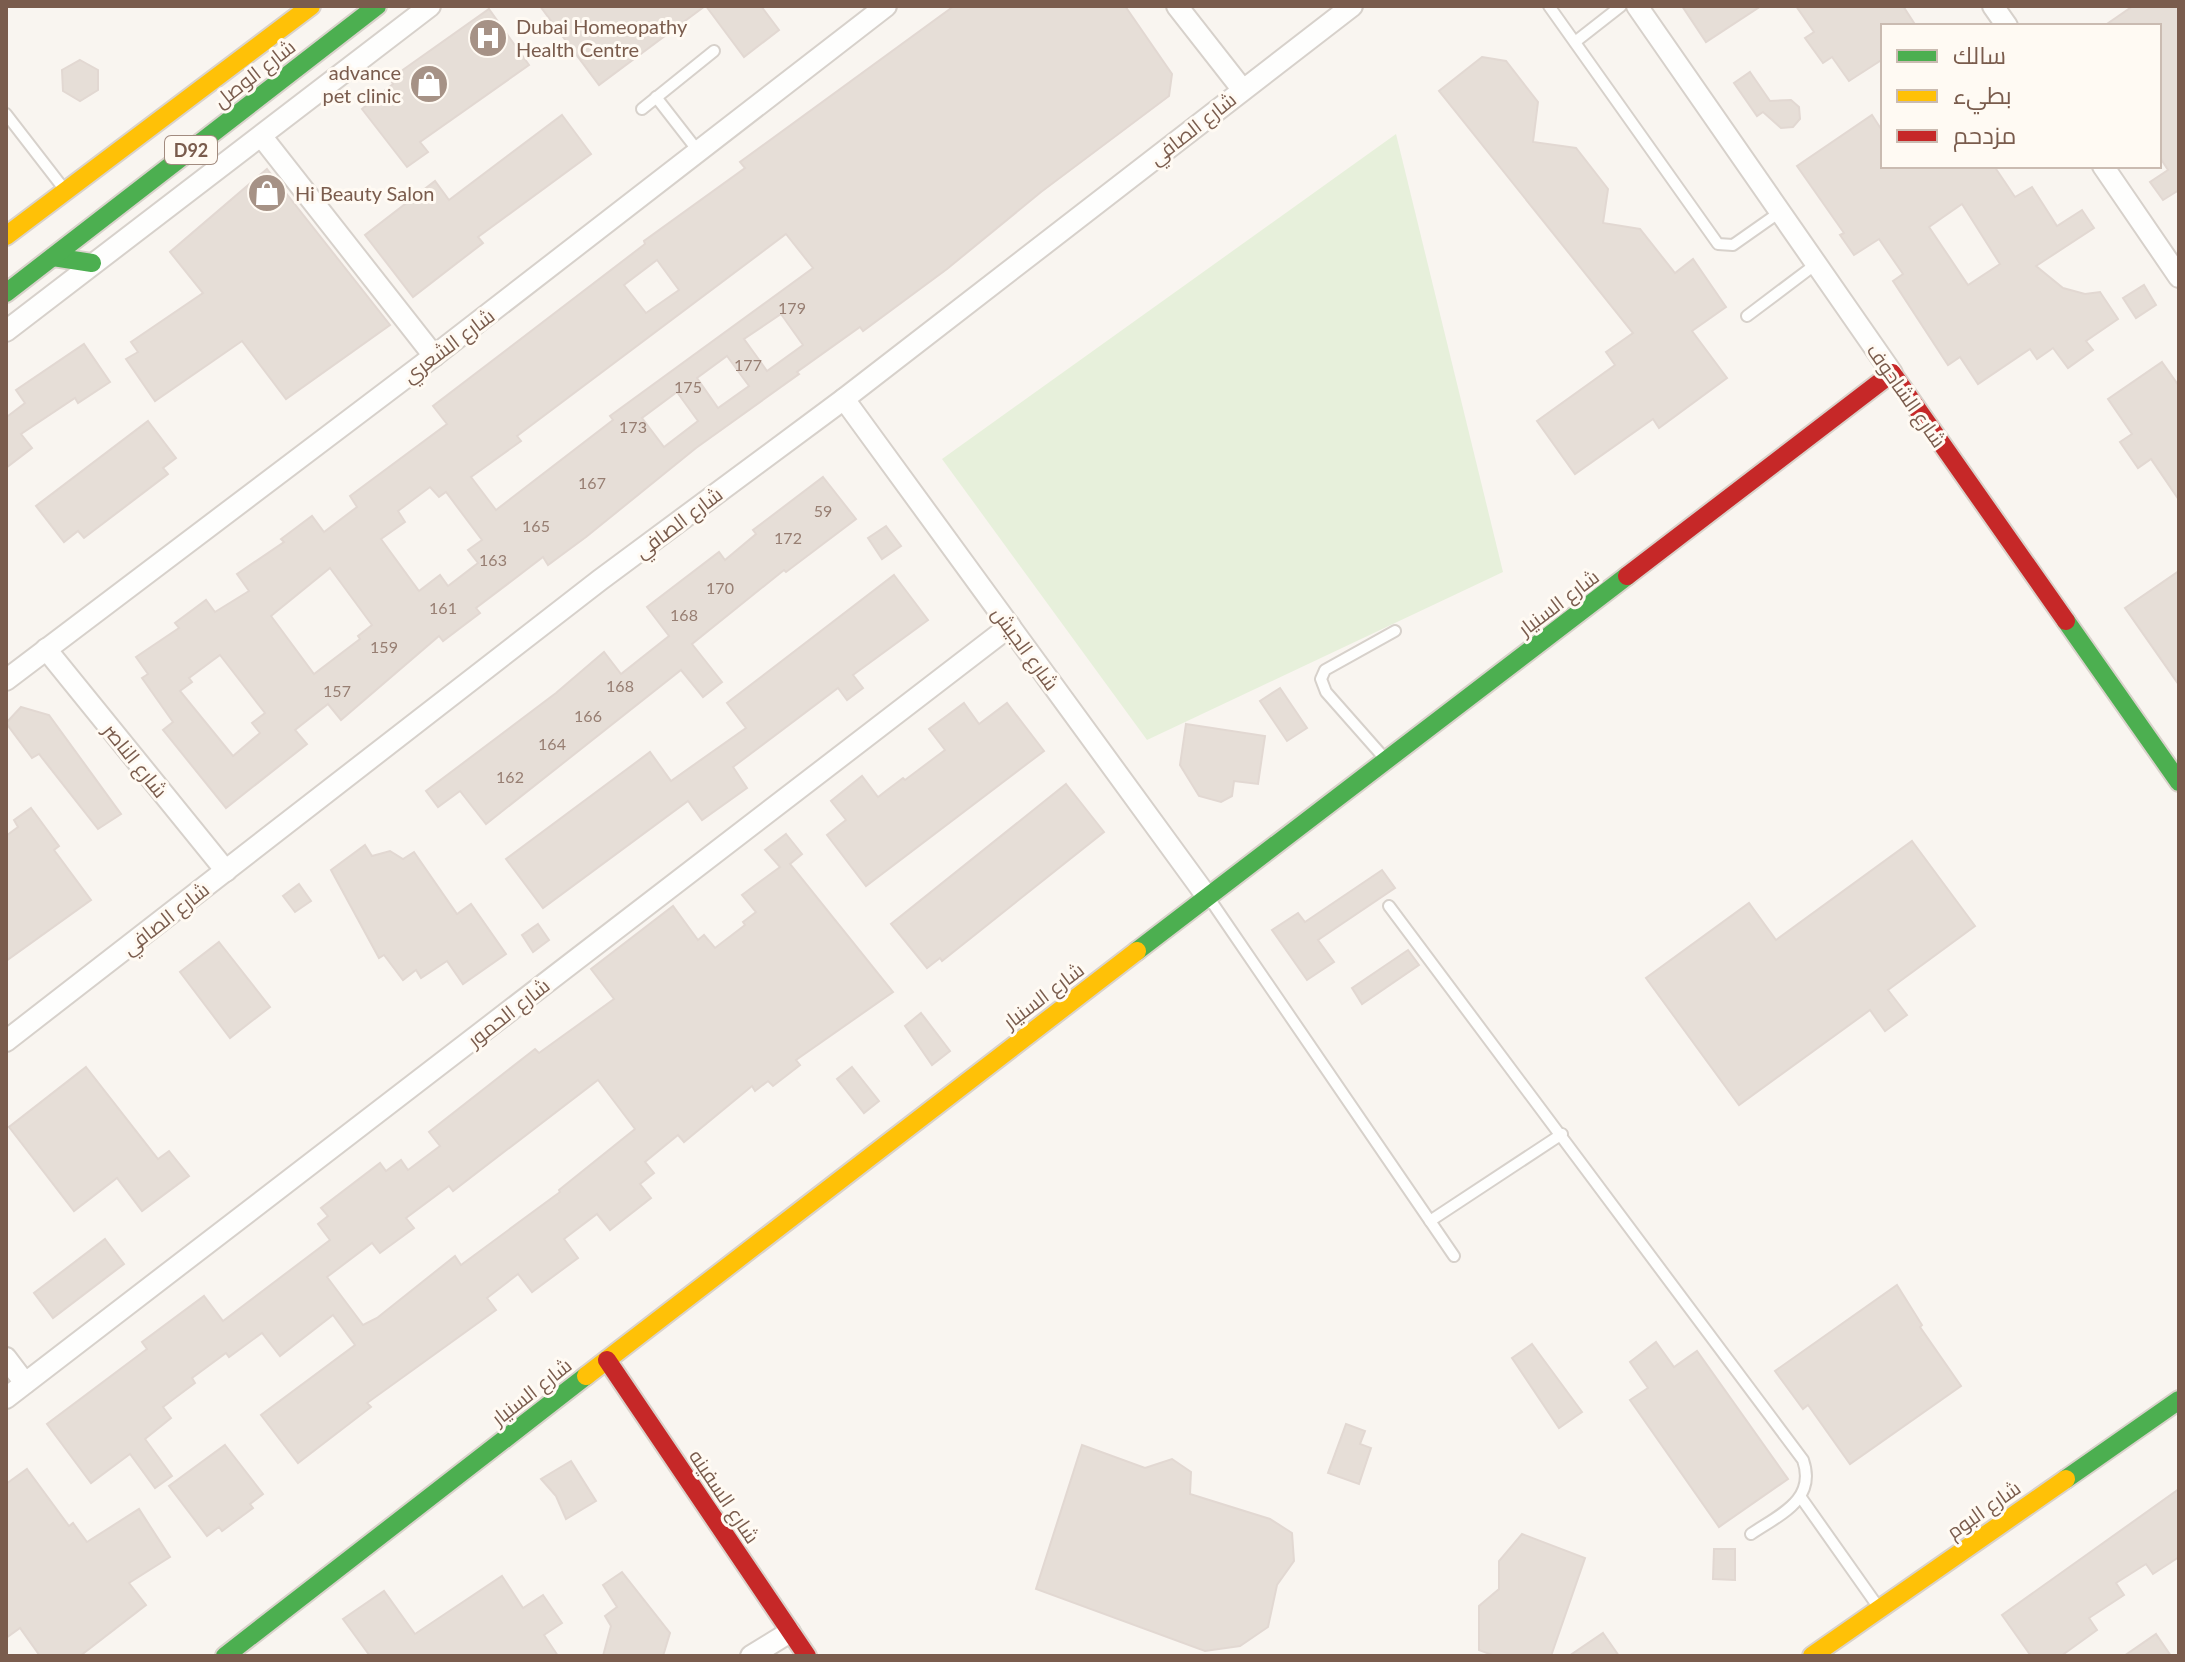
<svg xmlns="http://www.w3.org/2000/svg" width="2185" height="1662" font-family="Lato,Cairo,sans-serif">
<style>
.green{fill:#e7f0db}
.building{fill:#e6ded7;stroke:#e2d8d2;stroke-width:2;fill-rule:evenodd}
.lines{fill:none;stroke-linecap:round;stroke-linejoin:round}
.lane-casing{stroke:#d7d1cb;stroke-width:14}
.street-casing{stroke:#d7d1cb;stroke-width:24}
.fast-casing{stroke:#d9d2cb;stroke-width:22}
.slow-casing{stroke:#d9d2cb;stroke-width:22}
.jam-casing{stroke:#d9d2cb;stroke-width:22}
.lane{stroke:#fefefd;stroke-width:10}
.street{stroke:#fefefd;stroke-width:20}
.fast{stroke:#4caf50;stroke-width:18}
.slow{stroke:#ffc107;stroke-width:18}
.jam{stroke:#c62828;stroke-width:18}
.labels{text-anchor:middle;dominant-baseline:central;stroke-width:6;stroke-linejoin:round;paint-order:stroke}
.number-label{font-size:16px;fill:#977e72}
.shield{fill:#fffaf3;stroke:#a28b7f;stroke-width:2}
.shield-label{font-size:18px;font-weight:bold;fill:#7a5c4d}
.poi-label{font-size:20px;fill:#7a5c4d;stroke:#fffaf3;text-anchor:start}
.street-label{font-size:20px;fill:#7a5c4d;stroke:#fffaf3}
</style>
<rect width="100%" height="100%" fill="#f9f5f0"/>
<path class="green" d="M1396,134l107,438 -356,168 -205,-281z"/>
<g class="building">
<path d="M540,6h165l-106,79z"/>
<path d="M706,6h55l18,24 -35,27z"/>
<path d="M954,6h171l47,68 -3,22 -128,96 -94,77 -84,62 -3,-4 -63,45 2,2 -103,74 -110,89 -38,28 -5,-8 -67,51 4,5 -37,28 -4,-5 -98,84 -13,-16 -33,26 12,14 -81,64 -63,-78 10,-8 -31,-44 6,-4 -12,-17 43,-29 -4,-5 31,-23 9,12 34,-21 -12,-17 47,-32 -3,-3 31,-23 12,16 33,-25 -7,-11 97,-72 -14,-18 212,-162 -1,-3 101,-73 -5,-6zM786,234l27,34 -203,148 3,4 -117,90 -25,-33 50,-36 -4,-5zM657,260l22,30 -33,23 -22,-28zM781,314l22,31 -36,26 -23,-32zM727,356l22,30 -31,22 -21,-30zM677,392l21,29 -34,26 -22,-29zM430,487l9,10 7,-5 36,48 -14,10 10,13 -30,23 -8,-11 -21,16 -38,-52 24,-17 -7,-11zM330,568l42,57 -14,11 2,3 -46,35 -43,-58zM220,655l45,58 -13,10 8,10 -27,23 -53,-65 12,-9 -3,-4z"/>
<path d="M1682,6h79l-55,36z"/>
<path d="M1796,6h107l13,20h-33v33l-34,22 -17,-24 -9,6 -18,-25 9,-6z"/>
<path d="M2133,6h46v184l-16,10 -13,-18 18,-12 -9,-14v-130h-55z"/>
<path d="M489,9l40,56 -109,77 8,10 -21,15 -45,-58 31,-25 -3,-5z"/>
<path d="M1482,57l24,4 32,41 -5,40 43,6 32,41 -5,34 37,6 35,44 18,-14 33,48 -34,24 35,47 -68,50 -6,-9 -78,55 -38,-53 78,-56 -9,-13 27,-19 -194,-242z"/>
<path d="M80,60l18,10v20l-18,11 -17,-10 -1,-21z"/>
<path d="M1750,72l20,29 21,-1 8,7 1,12 -7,8 -12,1 -18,-16 -6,4 -23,-33z"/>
<path d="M562,115l29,39 -113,83 5,6 -70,54 -48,-62 70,-54 14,19z"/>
<path d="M1872,115l11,17v34h111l21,31 17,-10 25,39 25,-16 12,18 -58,38 27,22 22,6 15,-2 18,27 -32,22 7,9 -25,18 -15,-20 -16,11 -7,-10 -52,35 -18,-27 -12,8 -55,-84 10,-7 -24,-35 -25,16 -14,-20 4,-2 -47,-67zM1962,204l38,60 -32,21 -39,-58z"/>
<path d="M267,169l123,156 -104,74 -44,-58 -87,60 -29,-42 12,-7 -7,-10 72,-49 -33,-41z"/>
<path d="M2144,285l12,20 -20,13 -13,-20z"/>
<path d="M84,344l26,38 -32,21 -3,-5 -54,36 11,14 -26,20v-54l2,2 17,-13 -9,-13z"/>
<path d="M2162,362l17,24v114l-28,-41 -13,9 -18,-26 12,-8 -24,-35z"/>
<path d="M148,421l28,37 -13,10 5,6 -84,64 -6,-7 -14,11 -28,-36z"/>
<path d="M823,477l33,42 -70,53 -2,-2 -92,74 30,38 -19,15 -22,-27 -195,154 -26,-33 -22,16 -12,-16 130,-98 48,-41 17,22 48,-38 -22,-29 72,-55 6,8 31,-26 -3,-4z"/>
<path d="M886,526l15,20 -19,13 -14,-21z"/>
<path d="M2179,571v114l-54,-77z"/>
<path d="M894,575l34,45 -75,55 10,13 -16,12 -9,-12 -105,79 14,21 -45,32 -14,-19 -145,107 -37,-49 144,-107 21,29 75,-53 -19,-25z"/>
<path d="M1280,688l27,40 -20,13 -27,-40z"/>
<path d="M964,703l15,21 28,-21 37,48 -178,135 -39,-51 19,-15 -15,-19 31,-25 16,21 25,-19 2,2 40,-30 -16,-21z"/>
<path d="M21,707l28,8 72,99 -23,15 -59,-75 -7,4 -26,-35z"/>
<path d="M1186,724l79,12 -7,48 -24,-3 -2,15 -11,6 -22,-6 -19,-31z"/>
<path d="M1066,784l38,48 -162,129 -2,-3 -13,10 -36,-44z"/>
<path d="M31,808l28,38 -5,4 37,50 -85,61v-125l12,-9 -4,-7z"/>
<path d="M786,834l16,20 -12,10 103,128 -97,68 4,5 -27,21 -5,-5 -13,10 -3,-5 -68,56 -6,-7 -33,27 9,11 -14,11 11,14 -41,32 -13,-16 -33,25 14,19 -46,34 -14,-18 -31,24 9,12 -129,93 4,4 -73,56 -37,-48 94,-70 -22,-30 -53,41 -18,-23 -33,24 -3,-4 -34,25 3,5 -32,24 8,11 -26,21 27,37 -17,12 -25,-34 -39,29 -44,-59 100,-75 -5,-7 62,-46 19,25 107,-81 -12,-16 10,-8 -7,-8 59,-45 6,8 15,-11 7,10 32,-24 -11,-14 106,-83 4,4 75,-54 -23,-30 82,-63 25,34 6,-5 11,13 30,-23 -2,-3 13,-10 -14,-17 38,-28 -15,-17zM598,1080l37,49 -76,61 1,2 -99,73 -6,-9 -78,62 -14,7 -36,-48 45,-34 8,10 34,-25 -8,-10 43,-32 4,5z"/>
<path d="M1912,841l63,85 -87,64 19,25 -22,16 -15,-21 -131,95 -93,-127 103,-75 27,37z"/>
<path d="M365,845l7,11 18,-5 13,8 11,-7 43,62 14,-10 35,50 -43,30 -16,-23 -26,17 -5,-8 -13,10 -19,-25 -5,3 -48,-88z"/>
<path d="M1382,870l13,18 -77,52 16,22 -27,18 -35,-50 26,-17 7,9z"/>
<path d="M299,884l12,17 -16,11 -12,-16z"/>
<path d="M538,924l11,16 -16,12 -11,-17z"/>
<path d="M219,942l51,65 -40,31 -50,-66z"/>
<path d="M1408,950l11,15 -57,39 -10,-16z"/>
<path d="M921,1013l29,38 -18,14 -27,-39z"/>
<path d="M86,1067l72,92 11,-8 20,25 -47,35 -25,-33 -43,33 -65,-84z"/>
<path d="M852,1067l27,34 -15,12 -27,-34z"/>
<path d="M105,1239l19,25 -71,54 -19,-25z"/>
<path d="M1897,1285l25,40 -2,2 41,59 -111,78 -42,-59 -5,4 -28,-38z"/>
<path d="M1656,1342l18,25 23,-16 91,128 -69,48 -89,-127 18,-12 -18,-26z"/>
<path d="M1532,1344l50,68 -23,16 -47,-70z"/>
<path d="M1346,1424l19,7 -5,13 11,4 -12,36 -31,-11z"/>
<path d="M225,1445l38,49 -13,10 3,4 -31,23 -3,-4 -12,9 -38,-50z"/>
<path d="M1082,1445l63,23 27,-9 19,13 -1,22 80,25 22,14 2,28 -17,24 -9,42 -28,19 -35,5 -169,-62z"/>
<path d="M571,1461l25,40 -30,18 -10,-23 -15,-17z"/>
<path d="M27,1469l42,57 4,-3 14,19 52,-33 31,48 -41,26 17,22 -66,51h-40l-20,-28 -14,10v-154z"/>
<path d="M2179,1489v68l-26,17 -7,-10 -30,19 8,12 -35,23 8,12 -36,26h-30l-29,-41z"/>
<path d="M1522,1534l63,24 -34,98h-56l-16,-6v-44l20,-17v-28z"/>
<path d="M1714,1549h21v31l-22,-1z"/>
<path d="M622,1572l48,61 -7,23h-60l8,-30 -6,-10 12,-9 -14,-22z"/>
<path d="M502,1576l21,32 20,-13 19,28 -18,12 14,21h-188l-27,-37 41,-28 31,43z"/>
<path d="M1603,1633l16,23h-50z"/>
<path d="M2156,1634l15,22h-47z"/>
</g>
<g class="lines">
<defs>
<g id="lane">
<path d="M1549,6l169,238 15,1 47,-33"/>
<path d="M1575,42l46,-36"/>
<path d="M656,97l42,54"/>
<path d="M642,109l72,-58"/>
<path d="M6,114l58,75"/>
<path d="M1747,316l69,-52"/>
<path d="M1386,760l-60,-68 -5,-13 4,-9 70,-39"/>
<path d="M1209,898l245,358"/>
<path d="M1389,906l414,554c14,40 -24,55 -52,74"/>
<path d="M1430,1221l132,-87"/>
<path d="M1802,1499l77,109"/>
</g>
<g id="street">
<path d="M1177,6l65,83"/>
<path d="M1637,6l255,367"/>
<path d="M1993,6l14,20"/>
<path d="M262,137l172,219"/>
<path d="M2103,166l76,111"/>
<path d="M6,331l424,-325"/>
<path d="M844,399l364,499"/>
<path d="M46,649l180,222"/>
<path d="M6,680l428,-324 452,-350"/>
<path d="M6,1041l594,-461 244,-181 508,-393"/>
<path d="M6,1358l19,25"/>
<path d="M6,1398l1004,-772"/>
<path d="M751,1656l39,-24"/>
</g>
<g id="fast">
<path d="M53,257l39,6"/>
<path d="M6,293l371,-287"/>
<path d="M2066,621l113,161"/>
<path d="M1137,951l490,-375"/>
<path d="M2066,1479l113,-79"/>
<path d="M225,1656l361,-280"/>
</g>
<g id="slow">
<path d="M6,236l305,-230"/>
<path d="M586,1376l551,-425"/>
<path d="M1812,1656l254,-177"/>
</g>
<g id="jam">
<path d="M1627,576l265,-203 174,248"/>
<path d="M607,1360l200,296"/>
</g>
</defs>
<use href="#lane" class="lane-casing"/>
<use href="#street" class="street-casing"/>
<use href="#fast" class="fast-casing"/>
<use href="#slow" class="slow-casing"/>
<use href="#jam" class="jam-casing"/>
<use href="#lane" class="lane"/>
<use href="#street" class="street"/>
<use href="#fast" class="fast"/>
<use href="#slow" class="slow"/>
<use href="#jam" class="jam"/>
</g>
<defs>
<symbol id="hospital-disc" viewBox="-11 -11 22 22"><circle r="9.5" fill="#a69286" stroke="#fffaf3"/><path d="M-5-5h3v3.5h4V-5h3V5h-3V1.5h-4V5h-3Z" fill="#fff"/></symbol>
<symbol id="shop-disc" viewBox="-11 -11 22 22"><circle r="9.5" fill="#a69286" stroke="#fffaf3"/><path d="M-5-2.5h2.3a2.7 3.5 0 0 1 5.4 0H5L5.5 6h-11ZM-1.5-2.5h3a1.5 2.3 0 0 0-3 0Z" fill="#fff"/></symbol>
</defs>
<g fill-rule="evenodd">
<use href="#hospital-disc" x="466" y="16" width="44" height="44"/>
<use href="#shop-disc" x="407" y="62" width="44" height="44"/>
<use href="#shop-disc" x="245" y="171" width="44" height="44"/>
</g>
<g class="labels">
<g class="number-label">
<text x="792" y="307">179</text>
<text x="748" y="364">177</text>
<text x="688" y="386">175</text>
<text x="633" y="426">173</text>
<text x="592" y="482">167</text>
<text x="823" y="510">59</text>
<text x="536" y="525">165</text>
<text x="788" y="537">172</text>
<text x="493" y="559">163</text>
<text x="720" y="587">170</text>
<text x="443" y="607">161</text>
<text x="684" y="614">168</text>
<text x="384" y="646">159</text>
<text x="620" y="685">168</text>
<text x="337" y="690">157</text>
<text x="588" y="715">166</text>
<text x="552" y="743">164</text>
<text x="510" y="776">162</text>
</g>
<rect class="shield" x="165" y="136" width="52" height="28" rx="6"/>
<g class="shield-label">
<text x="191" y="150">D92</text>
</g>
<g class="poi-label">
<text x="516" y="26">Dubai Homeopathy<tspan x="516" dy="23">Health Centre</tspan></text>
<text x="401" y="72" text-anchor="end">advance<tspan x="401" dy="23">pet clinic</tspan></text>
<text x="295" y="193">Hi Beauty Salon</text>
</g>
<g class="street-label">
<text transform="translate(254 73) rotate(-38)">شارع الوصل</text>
<text transform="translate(1192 128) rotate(-38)">شارع الصافي</text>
<text transform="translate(448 345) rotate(-37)">شارع الشعري</text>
<text transform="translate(1907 395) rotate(55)">شارع الشاحوف</text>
<text transform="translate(678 522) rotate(-37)">شارع الصافي</text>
<text transform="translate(1558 602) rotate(-37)">شارع السنيار</text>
<text transform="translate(1026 648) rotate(54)">شارع الجيش</text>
<text transform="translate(136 760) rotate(51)">شارع الناصر</text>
<text transform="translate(165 918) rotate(-38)">شارع الصافي</text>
<text transform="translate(1043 995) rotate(-37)">شارع السنيار</text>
<text transform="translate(508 1012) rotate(-38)">شارع الحمور</text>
<text transform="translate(531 1391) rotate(-38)">شارع السنيار</text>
<text transform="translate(725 1496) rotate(56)">شارع السفينه</text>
<text transform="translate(1983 1509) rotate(-35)">شارع البوم</text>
</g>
</g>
<rect width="2185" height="1662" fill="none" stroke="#7a5c4d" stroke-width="16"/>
<rect x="1881" y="24" width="280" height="144" fill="#fffaf3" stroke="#cabbb1" stroke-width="2"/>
<rect x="1897" y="50" width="40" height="12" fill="#4caf50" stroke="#cabbb1" stroke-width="2"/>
<text x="1953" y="64" font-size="24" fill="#7a5c4d">سالك</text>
<rect x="1897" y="90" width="40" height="12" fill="#ffc107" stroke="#cabbb1" stroke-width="2"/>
<text x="1953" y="104" font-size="24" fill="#7a5c4d">بطيء</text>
<rect x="1897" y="130" width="40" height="12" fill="#c62828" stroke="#cabbb1" stroke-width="2"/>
<text x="1953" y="144" font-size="24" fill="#7a5c4d">مزدحم</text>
</svg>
